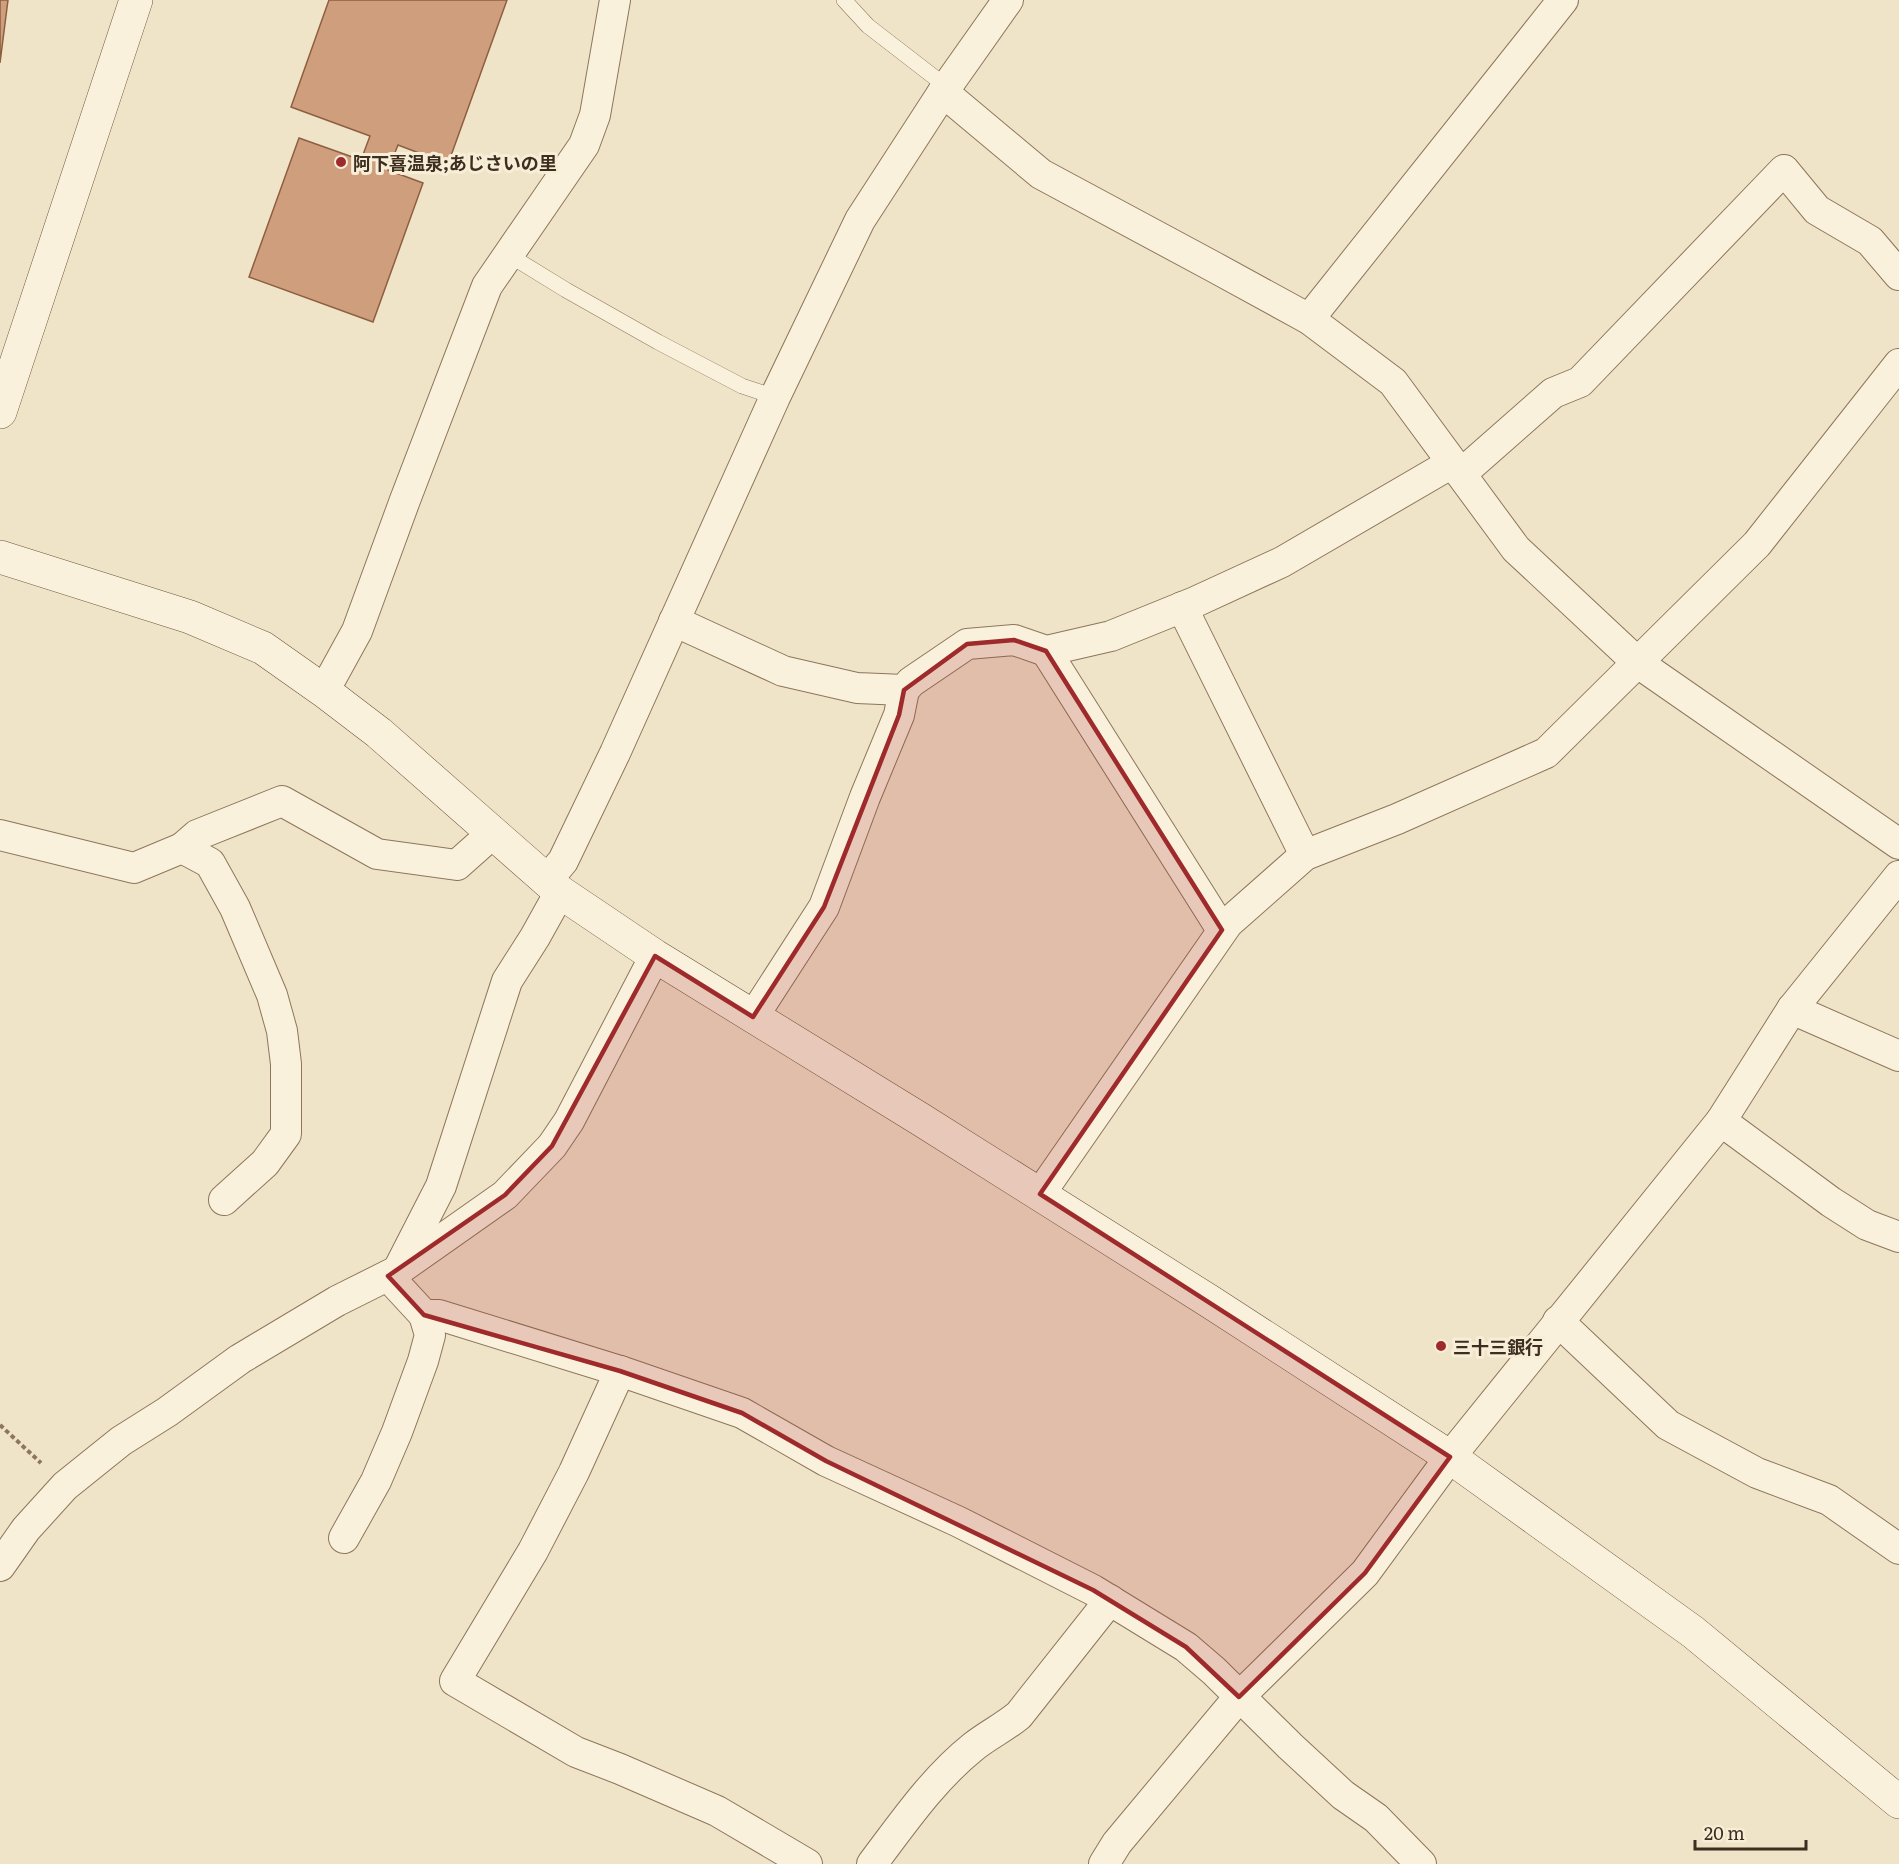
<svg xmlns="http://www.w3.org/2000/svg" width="1899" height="1864" font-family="Literata,'Noto Sans JP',serif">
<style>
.building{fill:#cf9f7d;stroke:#8d5f41;stroke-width:1.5}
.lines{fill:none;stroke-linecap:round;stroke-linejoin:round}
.lane-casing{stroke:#8d765c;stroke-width:16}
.street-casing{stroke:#8d765c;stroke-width:32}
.secondary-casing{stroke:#6f573f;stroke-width:34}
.path{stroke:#8d765c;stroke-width:4;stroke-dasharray:4.5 3;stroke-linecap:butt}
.lane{stroke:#faf1dc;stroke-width:15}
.street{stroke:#faf1dc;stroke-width:30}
.secondary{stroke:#faf1dc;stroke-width:33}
.marked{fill:#9e2a2b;fill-opacity:0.2;stroke:#9e2a2b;stroke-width:4.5;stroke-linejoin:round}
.poi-dot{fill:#9e2a2b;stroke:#f7eed8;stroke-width:2}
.labels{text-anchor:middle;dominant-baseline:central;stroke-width:6;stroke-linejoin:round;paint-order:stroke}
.poi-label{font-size:18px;font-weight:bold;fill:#3d2e20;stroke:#f7eed8;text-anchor:start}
</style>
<rect width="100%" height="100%" fill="#f0e4c8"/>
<g class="building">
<path d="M0,0h8l-8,63z"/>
<path d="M329,0h178l-59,164 -50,-19 -10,25 35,13 -50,139 -124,-45 50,-139 62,22 9,-24 -79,-29z"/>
</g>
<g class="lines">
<defs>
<g id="lane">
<path d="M844,0l24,26 79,61"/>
<path d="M509,255l57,35 92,52 84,44 33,11"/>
</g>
<g id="street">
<path d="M943,92l98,82 173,93 95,52 84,63 123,167 122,114 261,181"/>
<path d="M1309,319l254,-319"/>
<path d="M1461,474l92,-81 27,-11 204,-212 33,40 53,31 29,34"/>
<path d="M1182,607l123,248"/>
<path d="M674,621l109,50 74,17 47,2 7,-8 56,-38 47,-4 32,11 65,-15 84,-34 87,-40 170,-99"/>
<path d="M1046,651l176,279"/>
<path d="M324,691l33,-60 48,-131 82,-214 97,-141 11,-30 20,-115"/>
<path d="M0,835l134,33 48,-20 28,15 25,45 37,87 10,36 4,33v70l-21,29 -41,37"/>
<path d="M182,848l15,-13 85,-34 95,53 80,11 36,-32"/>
<path d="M547,880l16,-19 52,-108 160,-356 85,-177 83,-128 65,-92"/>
<path d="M1792,1009l107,47"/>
<path d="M753,1017l71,-110 41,-110 34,-82 5,-25"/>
<path d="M1721,1121l110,81 36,23 32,12"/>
<path d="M1040,1194l188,-271 77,-68 92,-36 149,-66 211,-209 142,-180"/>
<path d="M400,1266l41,-80 66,-205 28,-44 25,-45"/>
<path d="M388,1276l36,39h15l181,56 122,42 84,48 133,61 134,68 93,57 28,24 76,75 53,49 33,23 45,46"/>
<path d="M1558,1321l110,104 89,48 72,27 70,49"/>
<path d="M620,1371l-46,101 -41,79 -78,130 121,71 44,17 97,42 90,53"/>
<path d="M344,1538l32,-57 21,-49 26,-71 7,-26 -6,-20"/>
<path d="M0,1566l26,-37 39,-43 56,-45 46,-29 73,-53 97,-58 60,-30 108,-76 47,-49 17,-25 86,-165"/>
<path d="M872,1864c31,-41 61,-85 101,-117 15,-12 32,-20 46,-32l91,-115"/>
<path d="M1104,1864l13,-21 122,-146 126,-124 85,-116 271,-336 71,-112 107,-133"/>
</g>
<g id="secondary">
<path d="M0,412l136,-412"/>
<path d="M0,557l190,60 73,31 61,43 55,42 181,159 95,64 265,163 289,182 241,156 243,175 206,170"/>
</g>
</defs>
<use href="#lane" class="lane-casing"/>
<use href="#street" class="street-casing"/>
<use href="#secondary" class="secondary-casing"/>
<path class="path" d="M0,1425l41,38"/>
<use href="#lane" class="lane"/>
<use href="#street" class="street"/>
<use href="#secondary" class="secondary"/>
</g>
<path class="marked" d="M1014,640l32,11 176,279 -182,264 410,263 -85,116 -126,124 -53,-50 -93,-57 -267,-129 -84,-48 -122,-42 -196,-56 -36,-39 117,-81 47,-49 103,-190 98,61 71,-110 75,-192 5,-25 63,-46z"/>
<g class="poi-dot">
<circle cx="341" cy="162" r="6"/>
<circle cx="1441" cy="1346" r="6"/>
</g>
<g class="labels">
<g class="poi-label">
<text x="353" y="162">阿下喜温泉;あじさいの里</text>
<text x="1453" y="1346">三十三銀行</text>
</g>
</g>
<path d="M1695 1840v9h111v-9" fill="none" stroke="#3d2e20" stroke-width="3"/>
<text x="1704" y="1840" font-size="18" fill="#3d2e20" stroke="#f7eed8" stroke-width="4.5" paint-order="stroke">20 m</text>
</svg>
